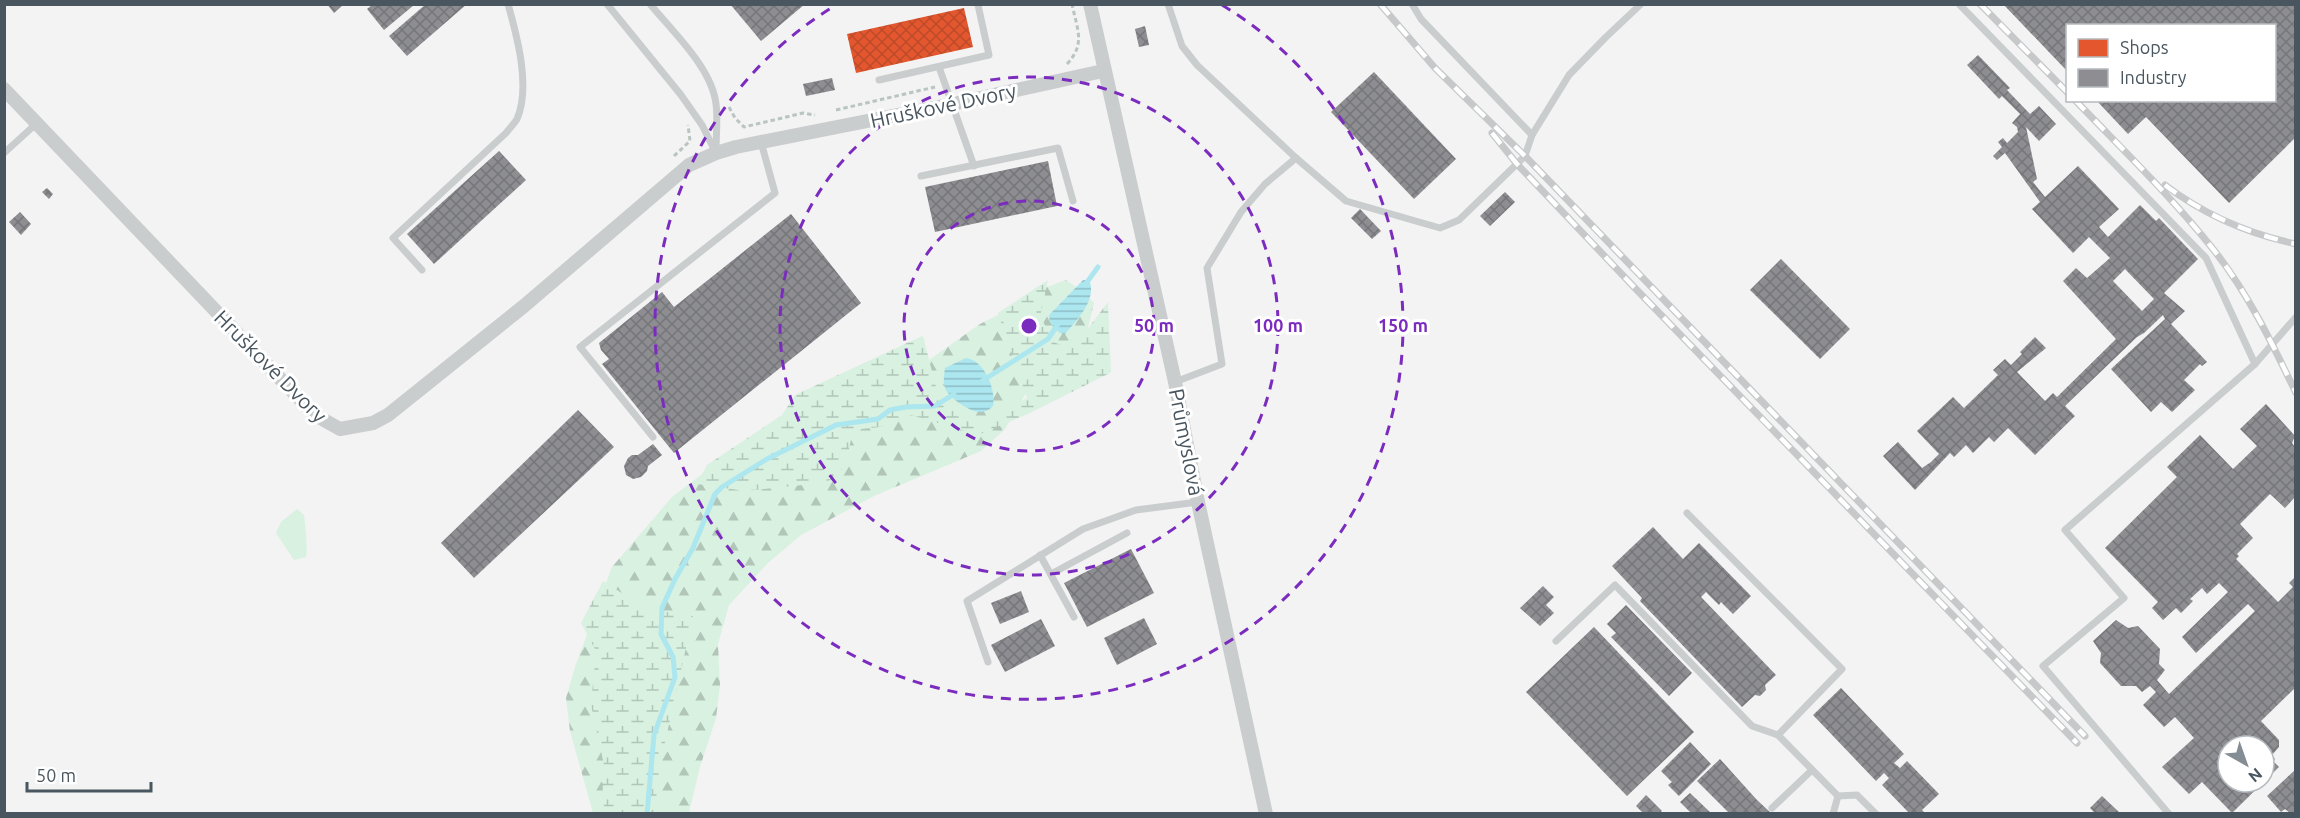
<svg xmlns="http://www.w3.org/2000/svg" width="2300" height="818" font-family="Ubuntu,sans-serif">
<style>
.grass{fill:#d8f1e0}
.forest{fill:url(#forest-firs)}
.wetland{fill:url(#wetland-marsh)}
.water{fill:url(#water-rules)}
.shops{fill:url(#shops-cross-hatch)}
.industry{fill:url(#industry-cross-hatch);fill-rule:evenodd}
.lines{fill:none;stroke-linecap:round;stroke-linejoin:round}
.stream{stroke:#ace6ef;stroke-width:5}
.path{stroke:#b9c5c1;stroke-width:3;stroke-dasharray:4.5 3;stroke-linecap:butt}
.lane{stroke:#cacdce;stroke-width:7}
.street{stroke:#cacdce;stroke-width:14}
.rail-casing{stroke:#c6c8c9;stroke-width:7}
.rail{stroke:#fff;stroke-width:4.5;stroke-dasharray:14;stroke-linecap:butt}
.ring{fill:none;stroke:#7b2cbf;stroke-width:3;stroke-dasharray:10 8}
.labels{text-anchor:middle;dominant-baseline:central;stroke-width:6;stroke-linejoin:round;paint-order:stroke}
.street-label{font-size:21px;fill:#49565f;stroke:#fff}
.centre{fill:#7b2cbf;stroke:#fff;stroke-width:3}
.ring-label{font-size:18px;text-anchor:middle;font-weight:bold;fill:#7b2cbf;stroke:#fff;stroke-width:6;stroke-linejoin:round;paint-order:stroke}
</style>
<defs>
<pattern id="forest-firs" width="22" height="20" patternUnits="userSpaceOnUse" patternTransform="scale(1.5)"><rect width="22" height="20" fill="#d8f1e0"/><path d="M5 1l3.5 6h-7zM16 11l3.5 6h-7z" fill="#b1c6b9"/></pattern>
<pattern id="wetland-marsh" width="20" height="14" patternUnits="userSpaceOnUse" patternTransform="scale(1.5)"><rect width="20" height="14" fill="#d8f1e0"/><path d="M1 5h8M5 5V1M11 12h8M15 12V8" fill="none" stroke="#b1c6b9"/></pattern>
<pattern id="water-rules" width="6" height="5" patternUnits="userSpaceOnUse" patternTransform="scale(1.5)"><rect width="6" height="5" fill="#ace6ef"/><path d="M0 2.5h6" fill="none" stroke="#8ebdc5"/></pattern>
<pattern id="shops-cross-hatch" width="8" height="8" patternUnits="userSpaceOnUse" patternTransform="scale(1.5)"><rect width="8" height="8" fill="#e4572e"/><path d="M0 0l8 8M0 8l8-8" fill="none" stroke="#bb4b2a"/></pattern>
<pattern id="industry-cross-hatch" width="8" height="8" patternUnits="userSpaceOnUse" patternTransform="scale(1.5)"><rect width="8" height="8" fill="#8d8d92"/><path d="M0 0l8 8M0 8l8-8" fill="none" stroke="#75767a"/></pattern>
</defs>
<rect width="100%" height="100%" fill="#f3f3f3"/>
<path class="grass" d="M297,509l7,6c1,8 4,36 2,42l-12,3 -18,-27 5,-11z"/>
<path class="forest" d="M1066,280l10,7 -27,28 16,19 17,-22 7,-14 5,5 -8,33 -57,52 -24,41 -24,22 -107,45 -73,39 -33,28 -39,42 -11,39 2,41 -4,33 -16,49 -11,46h-96l-23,-82 -4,-33 9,-31 37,-100 60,-70 83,-63 174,-74 51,-36 40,-20 16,-13z"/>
<g class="wetland">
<path d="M1048,280l-8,37 16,26 13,5 11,-9 28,-37 3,70 -3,2 -78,39 -52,22 -67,-20 -23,11 -35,4 -7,33 -10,15 -14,5 -77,8 -48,-7 10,-19 75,-50 13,-20 125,-58 3,-1 15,59 22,18 14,8 15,-1 38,-22 -29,-85z"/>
<path d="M603,581l44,28 46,7 -31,140 -6,42 7,15h-56l-5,-12 2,-36 -13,-60 5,-54 -15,-28z"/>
</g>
<g class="water">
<path d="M1083,280h6c9,19 -13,41 -24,54 -9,-1 -16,-10 -16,-19z"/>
<path d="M966,358c18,2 30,31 27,48 -3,3 -7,6 -13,6 -10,0 -31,-14 -35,-24 -2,-6 -1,-13 0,-20z"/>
</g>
<path class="shops" d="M964,8l9,39 -117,26 -9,-39z"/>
<g class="industry">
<path d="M327,4h17l-10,9z"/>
<path d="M426,4h41l-60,52 -18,-20z"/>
<path d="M730,4h75l-44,37z"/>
<path d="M2003,4h292v134l-66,65 -83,-86 -18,17 -32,-34h178v-74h-207v45z"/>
<path d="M372,5h42l-30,25 -17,-21z"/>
<path d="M1145,26l4,19 -10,2 -4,-18z"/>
<path d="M1978,55l32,33 -3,2 23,24 9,-8 17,18 -17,17 -13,-14 11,52 -4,3 12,15 33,-31 41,43 -20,18 9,10 32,-32 16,16 3,-3 39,41 -34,34 21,18 -14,13 36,38 -5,4 -2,-2 -16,16 11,10 -23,22 -11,-10 -10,10 -40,-43 54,-50 -2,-4 -19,18 -7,4 -72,69 10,10 -40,39 -27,-27 -14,14 -5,-5 -16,16 -7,-8 -12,12 -4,-4 -35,37 -32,-34 15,-14 24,26 9,-6 8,-8 -22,-23 36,-34 11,11 34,-33 -5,-5 12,-11 6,6 11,-11 -2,-2 15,-15 11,11 -29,24 28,29 8,-8 4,4 59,-58 -53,-58 13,-13 11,10 23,-20 -21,-21 -16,16 -41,-44 8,-7 -35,-49 -8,7 -4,-4 9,-9 -4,-5 5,-4 4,5 11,-11 -1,-5 -5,-4 8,-9 -18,-18 -3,3 -32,-34zM2125,269l29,30 -12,12 -29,-30z"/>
<path d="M1374,72l82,87 -42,40 -83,-87z"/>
<path d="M832,78l3,12 -29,6 -3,-12z"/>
<path d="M499,151l27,29 -92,84 -27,-30z"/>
<path d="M1048,161l9,45 -122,26 -10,-45z"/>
<path d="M47,188l6,6 -4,5 -7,-7z"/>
<path d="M1505,192l10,10 -25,24 -10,-10z"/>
<path d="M1360,209l21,22 -9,8 -21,-21z"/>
<path d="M20,212l11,12 -10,11 -12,-13z"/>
<path d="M791,214l70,89 -187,150 -72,-89 7,-5 -8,-9 -2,-7 63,-51 12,15z"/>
<path d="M1781,259l69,70 -30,30 -70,-69z"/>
<path d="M2266,404l29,32 -3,7 3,4v50l-10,11 -15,-14 -30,30 13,14 -16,16 2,2 -3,3 42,43 15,-15 -4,-4 6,-6v111l-34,33 18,19v7l-7,8 3,4 -2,2 6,6 -47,46 -30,-31 -13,12 -27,-27 32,-29 -19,-21 -11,10 -21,-22 13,-13 -6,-6 -8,6 -6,-6h-15l-21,-23 1,-10 -8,-12 23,-21 12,8 10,-2 22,23 -1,15 6,6 -8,10 12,14 86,-83 -7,-7 -52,49 -14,-16 46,-45 -9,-9 -12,11 -5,-6 -12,11 3,2 -12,12 -5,-5 -13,12 -11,-12 6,-6 -53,-54 72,-71 -10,-10 33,-32 33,34 24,-23 -17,-17zM2228,746h36v36h-36z"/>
<path d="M578,410l36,37 -140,131 -33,-35z"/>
<path d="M653,444l9,11 -14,11 -1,5 -6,6 -8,2 -7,-4 -2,-9 4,-8 4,-3h6z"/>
<path d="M1653,527l30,32 16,-16 52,53 -18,18 -12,-12 -2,3 -13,-13 -5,5 75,78 -11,10 1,5 -6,6 -5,-1 -13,12 -102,-106 2,-3 -30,-32z"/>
<path d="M1131,549l23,44 -67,34 -23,-44z"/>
<path d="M1543,586l11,11 -8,8 8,8 -14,13 -20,-18z"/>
<path d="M1021,591l8,21 -29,12 -9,-21z"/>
<path d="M1626,605l66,68 -23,23 -58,-59 5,-4 -9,-9z"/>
<path d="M1144,618l13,26 -40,21 -13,-27z"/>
<path d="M1041,619l14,27 -50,26 -14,-27z"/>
<path d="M1594,627l100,105 -67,64 -101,-104z"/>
<path d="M1841,688l63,66 -10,9 6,5 7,-7 32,33 -17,16 3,3h-16l-27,-28 7,-7 -5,-5 -8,8 -63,-66z"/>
<path d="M1690,742l21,22 -32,32 -11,-11 4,-3 -11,-11z"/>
<path d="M1720,759l37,41 14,13h-42l-32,-32z"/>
<path d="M2295,770v43h-5l-5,-4 -4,3 -14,-16z"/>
<path d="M1690,793l21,20h-20l-11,-11z"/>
<path d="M1646,795l16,16 -3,2h-16l-7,-7z"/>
<path d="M2102,796l18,17h-25l-5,-5z"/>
</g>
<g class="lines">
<g class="stream">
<path d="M1085,285l13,-18"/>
<path d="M982,381l66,-42 10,-15"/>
<path d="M647,814l7,-79 21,-58 -2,-20 -12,-23 1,-26 13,-29 18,-31 22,-54 7,-7 45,-28 69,-34 42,-6 12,-9 16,-3 29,-1 19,-12"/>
</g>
<g class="path">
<path d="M1067,64c19,-20 10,-35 5,-60"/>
<path d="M729,107l6,11 9,9 59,-14 12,2"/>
<path d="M836,110l99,-23"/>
<path d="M674,156l16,-15 -2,-16"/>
</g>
<g class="lane">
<path d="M607,4l74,91 21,30 14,28"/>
<path d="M650,4c23,28 62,64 66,100 2,15 0,31 0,47"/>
<path d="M1168,4l14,42 15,19 99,93 50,43 94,27 19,-8 66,-64 7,-21 37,-60 36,-37 36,-34"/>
<path d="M1412,4l9,15 111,116"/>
<path d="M1959,4l247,254 49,106 -190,166 59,68 -81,68 126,148"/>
<path d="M939,67l35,99"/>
<path d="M879,80l110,-25 -11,-50"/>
<path d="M4,153l33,-30"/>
<path d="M921,176l137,-28 15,53"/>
<path d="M422,270l-29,-32 113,-105c3,-4 8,-9 11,-14 14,-32 0,-83 -9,-115"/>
<path d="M2255,364l41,-47"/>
<path d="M1175,382l47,-18 -15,-96 34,-56 24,-28 31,-26"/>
<path d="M653,437l-73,-90 195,-154 -14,-51"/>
<path d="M1687,513l155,156 -64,66"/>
<path d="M1040,555l34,62"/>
<path d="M1051,574l76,-41"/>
<path d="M1556,641l59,-56 137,141 26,9 60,61 19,-1 19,19"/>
<path d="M988,662l-21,-61 116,-72 53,-19 62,-8"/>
<path d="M1772,808l40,-38"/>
<path d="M1833,814l5,-18"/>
</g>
<g class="street">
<path d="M1090,4l85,378 23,120 68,312"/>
<path d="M4,89l311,326 25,14 33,-6 15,-8 136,-109 165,-141 27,-12 20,-6 217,-43 150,-33"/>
</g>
<defs>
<g id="rail">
<path d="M1380,4l55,64 90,88 560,580"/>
<path d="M1980,4l88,89"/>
<path d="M2075,100c47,49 96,96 138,149 35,44 59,94 83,144"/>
<path d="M1492,133l25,31 116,122 444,457"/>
<path d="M2165,185c38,29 84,49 131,59"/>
</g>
</defs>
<use href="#rail" class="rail-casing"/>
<use href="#rail" class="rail"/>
</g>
<g class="ring">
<circle cx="1029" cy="326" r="125"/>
<circle cx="1029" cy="326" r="249"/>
<path d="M1222 5A374 374 0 1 1 836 5"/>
</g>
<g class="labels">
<g class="street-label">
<text transform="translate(943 105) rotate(-12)">Hruškové Dvory</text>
<text transform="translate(271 366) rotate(45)">Hruškové Dvory</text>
<text transform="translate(1187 442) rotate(79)">Průmyslová</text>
</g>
</g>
<circle cx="1029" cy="326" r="9" class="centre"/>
<g class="ring-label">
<text x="1154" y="332">50 m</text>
<text x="1278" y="332">100 m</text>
<text x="1403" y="332">150 m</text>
</g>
<rect width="2300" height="818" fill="none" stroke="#49565f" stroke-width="12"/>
<rect x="2066" y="24" width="210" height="78" fill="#ffffff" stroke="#b6bbbf" stroke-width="1.5"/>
<rect x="2078" y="39" width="30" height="18" fill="#e4572e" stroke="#b6bbbf" stroke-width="1.5"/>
<text x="2120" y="54" font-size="18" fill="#49565f">Shops</text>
<rect x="2078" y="69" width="30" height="18" fill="#8d8d92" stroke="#b6bbbf" stroke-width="1.5"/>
<text x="2120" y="84" font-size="18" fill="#49565f">Industry</text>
<g transform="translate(2246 764) rotate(140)"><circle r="28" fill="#ffffff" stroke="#b6bbbf" stroke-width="1.5"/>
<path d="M0-4.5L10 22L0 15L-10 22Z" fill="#848d93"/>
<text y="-9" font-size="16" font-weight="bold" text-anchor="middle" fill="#49565f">N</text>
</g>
<path d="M27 782v9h124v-9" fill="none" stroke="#49565f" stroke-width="3"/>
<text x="36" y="782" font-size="18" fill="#49565f" stroke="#ffffff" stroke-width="4.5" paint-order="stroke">50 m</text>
</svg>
